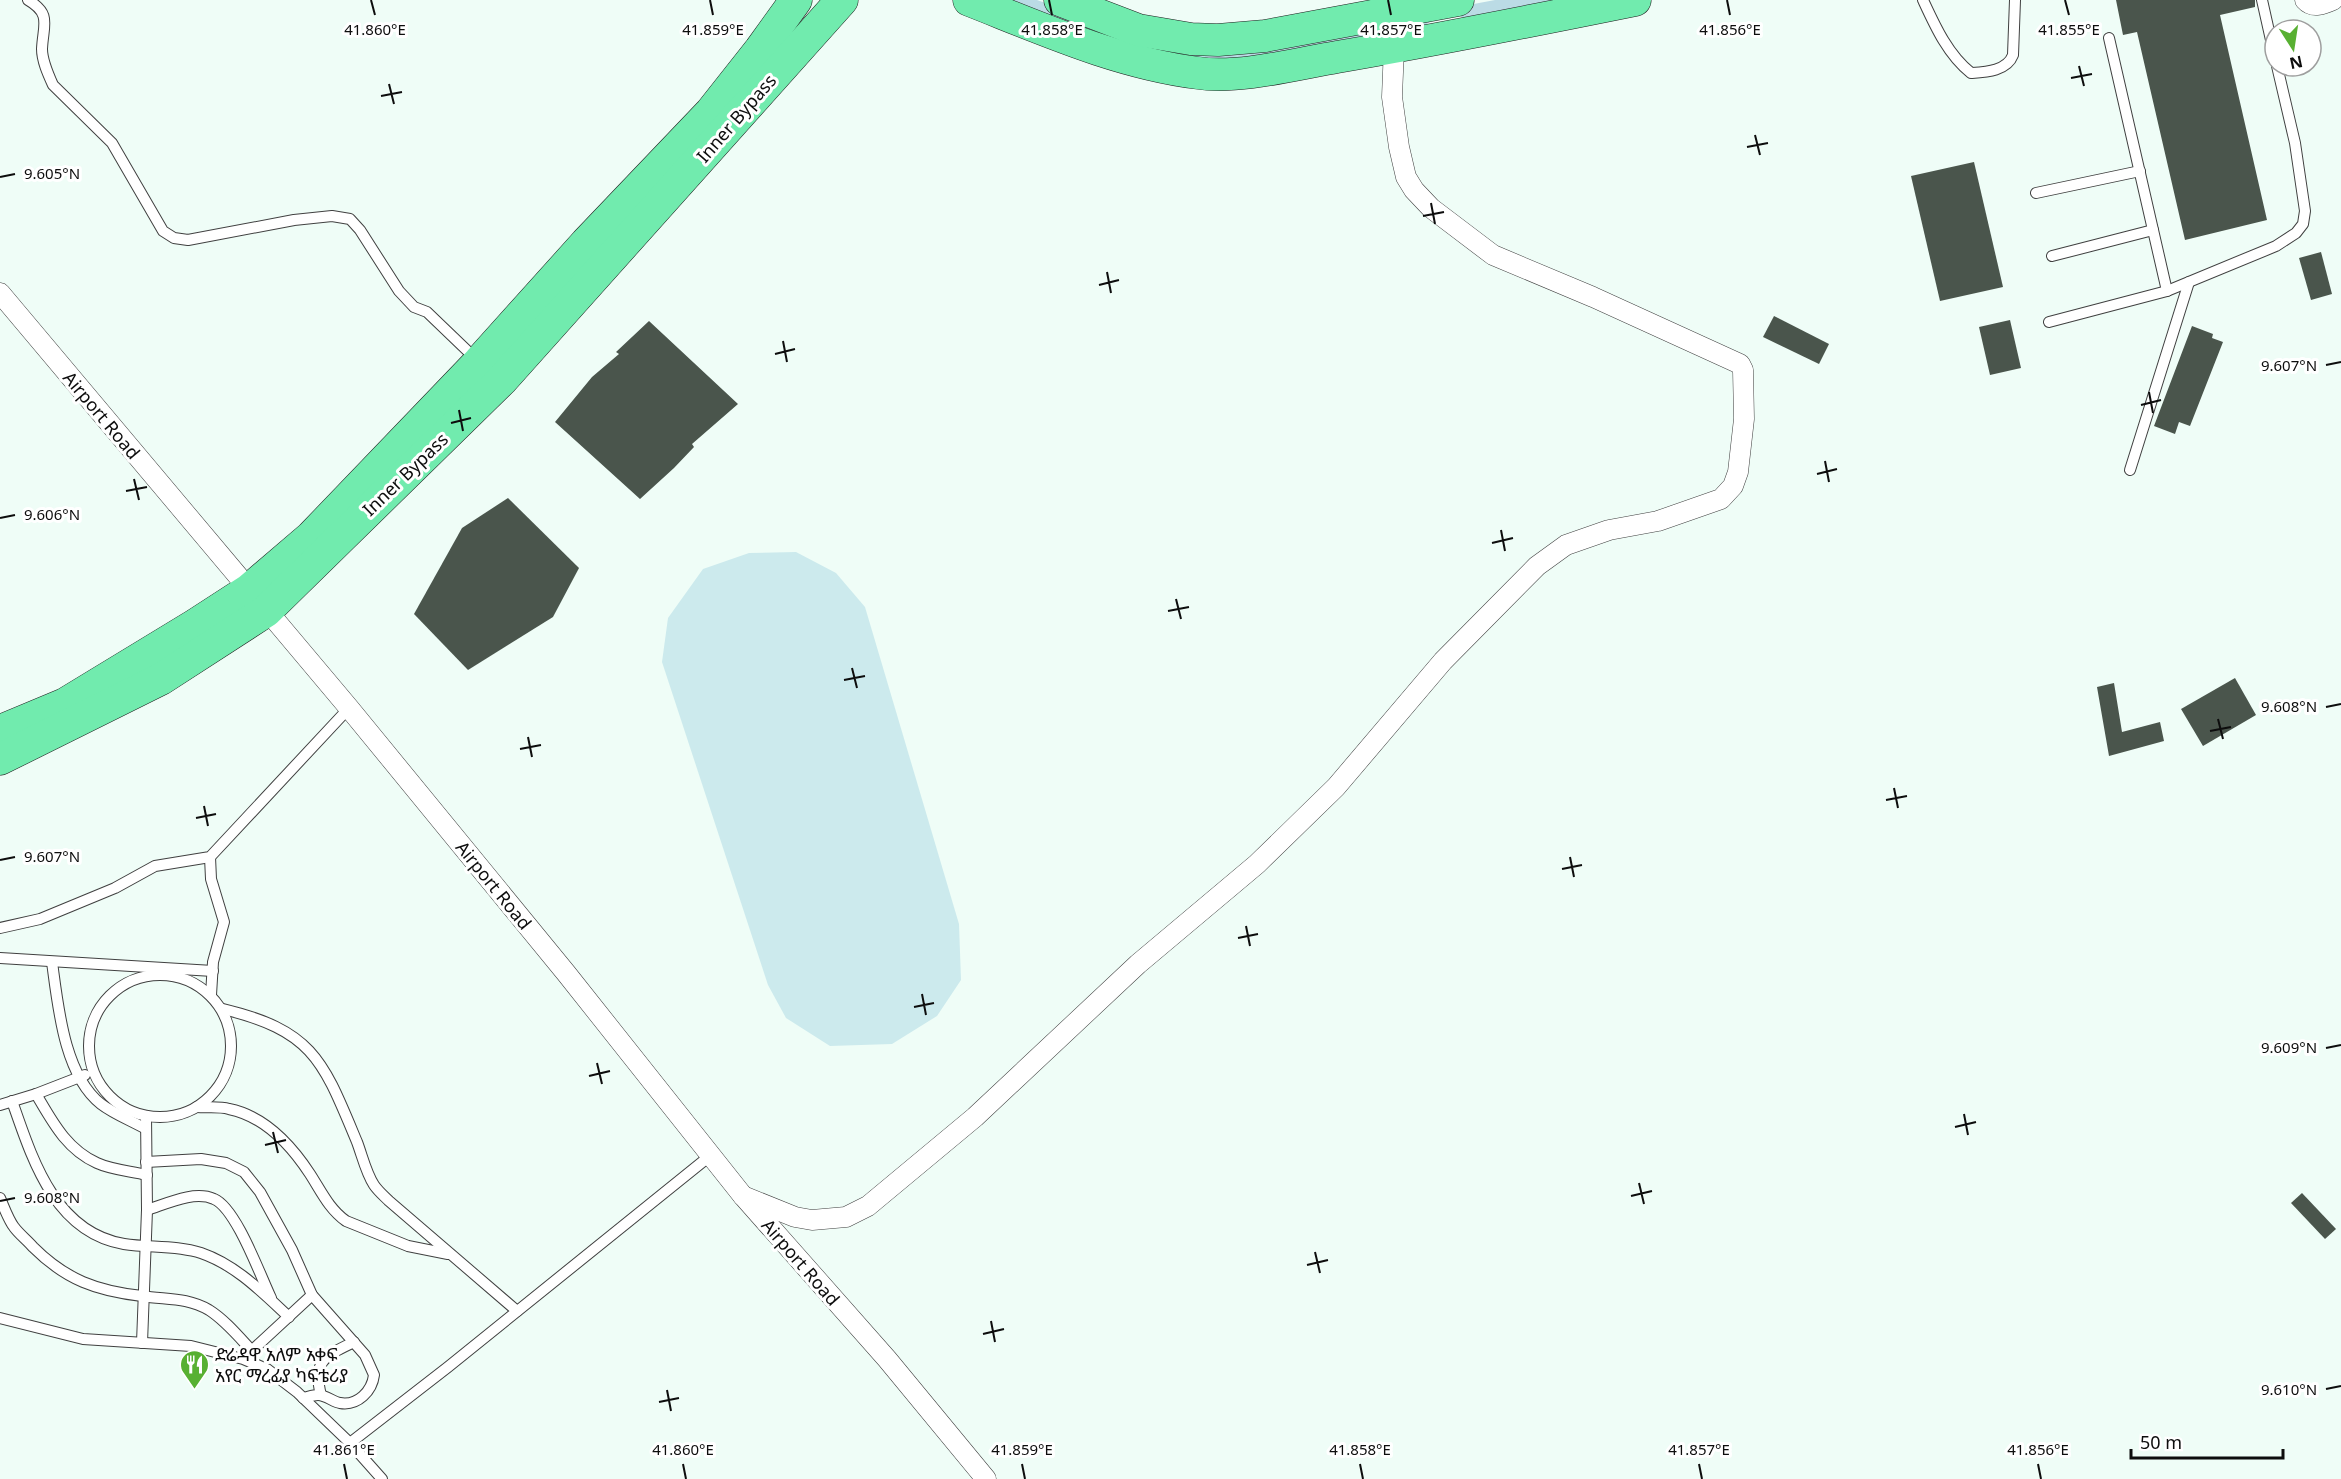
<svg xmlns="http://www.w3.org/2000/svg" width="2341" height="1479" font-family="Georgia,'Noto Sans Ethiopic',serif">
<style>
.green{fill:#bbdbe5}
.pitch{fill:#cceaed}
.building{fill:#4a554c}
.lines{fill:none;stroke-linecap:round;stroke-linejoin:round}
.lane-casing{stroke:#404040;stroke-width:12}
.street-casing{stroke:#404040;stroke-width:21}
.primary-casing{stroke:#1e1e1e;stroke-width:33}
.lane{stroke:#fff;stroke-width:10}
.street{stroke:#fff;stroke-width:20}
.primary{stroke:#71ebae;stroke-width:32}
.ticks{fill:none;stroke:#0d0d0d;stroke-width:2}
.labels{text-anchor:middle;dominant-baseline:central;stroke-width:6;stroke-linejoin:round;paint-order:stroke}
.street-label{font-size:18px;fill:#0d0d0d;stroke:#fff}
.poi-label{font-size:18px;fill:#0d0d0d;stroke:#fff;text-anchor:start}
.ticks-label{font-size:15px;text-anchor:middle;fill:#0d0d0d;stroke:#fff;stroke-width:6;stroke-linejoin:round;paint-order:stroke}
</style>
<rect width="100%" height="100%" fill="#effdf7"/>
<g class="green">
<path d="M999,0h38l120,42 272,-25 1,5 -6,4 -102,20 -79,12 -31,1 -82,-10z"/>
<path d="M1495,0h75l-103,19 -6,-2 -1,-6 3,-5z"/>
</g>
<path class="pitch" d="M796,552l40,21 29,34 94,317 2,56 -24,36 -45,28 -62,2 -44,-28 -18,-33 -106,-323 6,-44 35,-49 46,-16z"/>
<g class="building">
<path d="M2116,0h139v7l-35,8 47,205 -82,20 -48,-208 -14,3z"/>
<path d="M1974,162l29,125 -63,14 -29,-125z"/>
<path d="M2321,252l11,42 -21,6 -12,-42z"/>
<path d="M1774,316l55,28 -10,20 -56,-27z"/>
<path d="M2010,320l11,48 -31,7 -11,-48z"/>
<path d="M649,321l89,83 -46,40 2,3 -20,21 -34,31 -85,-77 37,-45 27,-23 -3,-2z"/>
<path d="M2192,326l21,8 -1,4 11,4 -33,84 -11,-4 -4,12 -21,-8z"/>
<path d="M508,498l71,70 -26,49 -85,53 -54,-56 48,-86z"/>
<path d="M2235,678l21,37 -53,31 -22,-37z"/>
<path d="M2114,683l8,49 38,-10 4,19 -55,15 -12,-69z"/>
<path d="M2302,1193l34,36 -11,10 -34,-36z"/>
</g>
<g class="lines">
<defs>
<g id="lane">
<path d="M28,0c24,14 15,25 14,49 0,12 6,25 11,36l59,58 51,88 11,7 14,2 106,-20 38,-4 18,3 10,11 39,61 15,16 13,5 51,49"/>
<path d="M1923,0c12,26 25,55 48,73 15,-1 36,-2 42,-18l2,-55"/>
<path d="M2262,0l13,58"/>
<path d="M2109,38l58,253"/>
<path d="M2036,193l104,-22"/>
<path d="M2052,256l101,-26"/>
<path d="M2049,322l118,-31 109,-45 20,-13 7,-9 2,-13 -10,-68 -18,-77"/>
<path d="M2130,470l59,-188"/>
<path d="M210,857l1,22 13,43 -11,40 -2,33"/>
<path d="M0,928l40,-9 75,-31 40,-22 55,-9 139,-149"/>
<path d="M0,958l213,13"/>
<path d="M52,962c6,44 12,113 49,142 13,10 31,17 45,25"/>
<circle cx="160" cy="1046" r="71"/>
<path d="M223,1009c91,22 100,52 134,133 5,13 9,31 17,43 4,6 10,11 15,16l128,110"/>
<path d="M36,1094c16,27 30,55 61,69 15,7 34,8 50,12"/>
<path d="M12,1101c20,57 42,131 112,143 25,4 52,1 77,9 35,12 61,39 88,64"/>
<path d="M0,1105l36,-11 49,-19"/>
<path d="M197,1107c10,1 22,-1 32,2 35,7 62,36 81,65 11,17 19,35 36,47l62,25 40,8"/>
<path d="M146,1162l55,-3 25,4 18,9 16,20 32,58 20,45 53,60 9,20c-2,16 -16,31 -34,28 -7,-1 -14,-8 -22,-8 -5,0 -10,2 -15,3"/>
<path d="M0,1198c4,9 8,21 14,29 5,7 13,13 19,20 33,33 64,44 109,49 25,4 44,1 67,14 16,10 30,27 43,41"/>
<path d="M147,1210c19,-6 47,-20 67,-11 22,9 46,76 57,99"/>
<path d="M0,1318l83,21 108,7 52,13 24,10 30,23 53,51 32,36"/>
<path d="M142,1343l5,-133 -1,-94"/>
<path d="M246,1356l66,-61"/>
<path d="M321,1395c-9,-34 4,-39 33,-53"/>
<path d="M350,1443l98,-76 263,-212"/>
</g>
<g id="street">
<path d="M2305,0c8,9 19,4 28,0"/>
<path d="M0,293l349,415 217,265 177,223 144,163 99,120"/>
<path d="M743,1196l52,21 17,3 34,-3 22,-11 107,-89 163,-153 119,-100 79,-77 107,-126 94,-95 29,-21 43,-15 49,-9 63,-22 12,-13 5,-14 6,-53 -1,-49 -3,-6 -147,-67 -100,-42 -62,-47 -17,-18 -8,-13 -7,-30 -7,-50 2,-50"/>
</g>
<g id="primary">
<path d="M969,0c74,29 149,63 229,73 41,6 98,-9 139,-16 100,-17 199,-37 298,-57"/>
<path d="M1060,0l78,30 53,9 27,1 47,-4 193,-36"/>
<path d="M0,731l65,-27 130,-79 54,-35 62,-53 168,-175 107,-119 125,-131 49,-62 36,-50"/>
<path d="M0,759l161,-80 105,-68 236,-231 340,-380"/>
</g>
</defs>
<use href="#lane" class="lane-casing"/>
<use href="#street" class="street-casing"/>
<use href="#primary" class="primary-casing"/>
<use href="#lane" class="lane"/>
<use href="#street" class="street"/>
<use href="#primary" class="primary"/>
</g>
<path class="ticks" d="M371,0l4,15M710,0l3,15M1049,0l3,15M1388,0l3,15M1727,0l3,15M2065,0l4,15M2079,66l5,20M2071,78l21,-4M389,84l5,20M381,96l21,-4M1755,135l5,20M1747,147l21,-4M0,177l15,-3M1431,203l4,21M1423,216l21,-4M1107,272l4,21M1099,285l20,-5M783,341l4,21M775,354l20,-5M2326,365l15,-3M2149,392l4,21M2141,405l20,-5M459,410l4,21M451,423l20,-5M1825,461l4,21M1817,474l20,-5M134,479l5,21M126,491l21,-4M0,518l15,-3M1501,530l4,21M1492,543l21,-5M1176,599l5,20M1168,611l21,-4M852,668l5,20M844,680l21,-4M2326,707l15,-3M2218,719l5,20M2210,731l21,-4M528,737l4,20M520,749l21,-4M1894,788l4,20M1886,800l21,-4M204,806l4,20M196,818l20,-4M1570,857l4,20M0,860l15,-3M1562,869l20,-4M1246,926l4,20M1238,938l20,-4M922,994l4,21M914,1007l20,-4M2326,1048l15,-3M597,1063l5,21M589,1076l21,-5M1964,1114l4,21M1955,1127l21,-5M273,1132l5,21M265,1145l21,-5M1639,1183l5,21M1631,1196l21,-5M0,1201l15,-3M1315,1252l5,21M1307,1265l21,-5M991,1321l4,21M983,1334l21,-5M2326,1389l15,-3M667,1390l4,21M659,1402l20,-4M344,1464l3,15M683,1464l3,15M1022,1464l3,15M1360,1464l3,15M1699,1464l3,15M2038,1464l3,15"/>
<defs>
<symbol id="restaurant-pin" viewBox="-11 -11 22 30"><path d="M0 17L-7.5 6A9.5 9.5 0 1 1 7.5 6Z" fill="#58b032" stroke="#fff"/><path d="M-5-6h1v4h1v-4h1v4h1v-4h1v5L-1.5 .5V6h-2V.5L-5-1ZM5-6V6H3V1.5H1.5Q1.5-4 5-6Z" fill="#fff"/></symbol>
</defs>
<g fill-rule="evenodd">
<use href="#restaurant-pin" x="178" y="1348" width="33" height="45"/>
</g>
<g class="labels">
<g class="street-label">
<text transform="translate(736 118) rotate(-49)">Inner Bypass</text>
<text transform="translate(102 415) rotate(50)">Airport Road</text>
<text transform="translate(405 474) rotate(-44)">Inner Bypass</text>
<text transform="translate(494 885) rotate(51)">Airport Road</text>
<text transform="translate(801 1262) rotate(49)">Airport Road</text>
</g>
<g class="poi-label">
<text x="215" y="1354">ድሬዳዋ አለም አቀፍ<tspan x="215" dy="21">አየር ማረፊያ ካፍቴሪያ</tspan></text>
</g>
</g>
<g class="ticks-label">
<text x="375" y="35">41.860°E</text>
<text x="713" y="35">41.859°E</text>
<text x="1052" y="35">41.858°E</text>
<text x="1391" y="35">41.857°E</text>
<text x="1730" y="35">41.856°E</text>
<text x="2069" y="35">41.855°E</text>
<text x="52" y="179">9.605°N</text>
<text x="2289" y="371">9.607°N</text>
<text x="52" y="520">9.606°N</text>
<text x="2289" y="712">9.608°N</text>
<text x="52" y="862">9.607°N</text>
<text x="2289" y="1053">9.609°N</text>
<text x="52" y="1203">9.608°N</text>
<text x="2289" y="1395">9.610°N</text>
<text x="344" y="1455">41.861°E</text>
<text x="683" y="1455">41.860°E</text>
<text x="1022" y="1455">41.859°E</text>
<text x="1360" y="1455">41.858°E</text>
<text x="1699" y="1455">41.857°E</text>
<text x="2038" y="1455">41.856°E</text>
</g>
<g transform="translate(2293 48) rotate(168)"><circle r="28" fill="#ffffff" stroke="#9e9e9e" stroke-width="1.5"/>
<path d="M0-4.5L10 22L0 15L-10 22Z" fill="#58b032"/>
<text y="-9" font-size="16" font-weight="bold" text-anchor="middle" fill="#0d0d0d">N</text>
</g>
<path d="M2131 1449v9h152v-9" fill="none" stroke="#0d0d0d" stroke-width="3"/>
<text x="2140" y="1449" font-size="18" fill="#0d0d0d" stroke="#ffffff" stroke-width="4.5" paint-order="stroke">50 m</text>
</svg>
